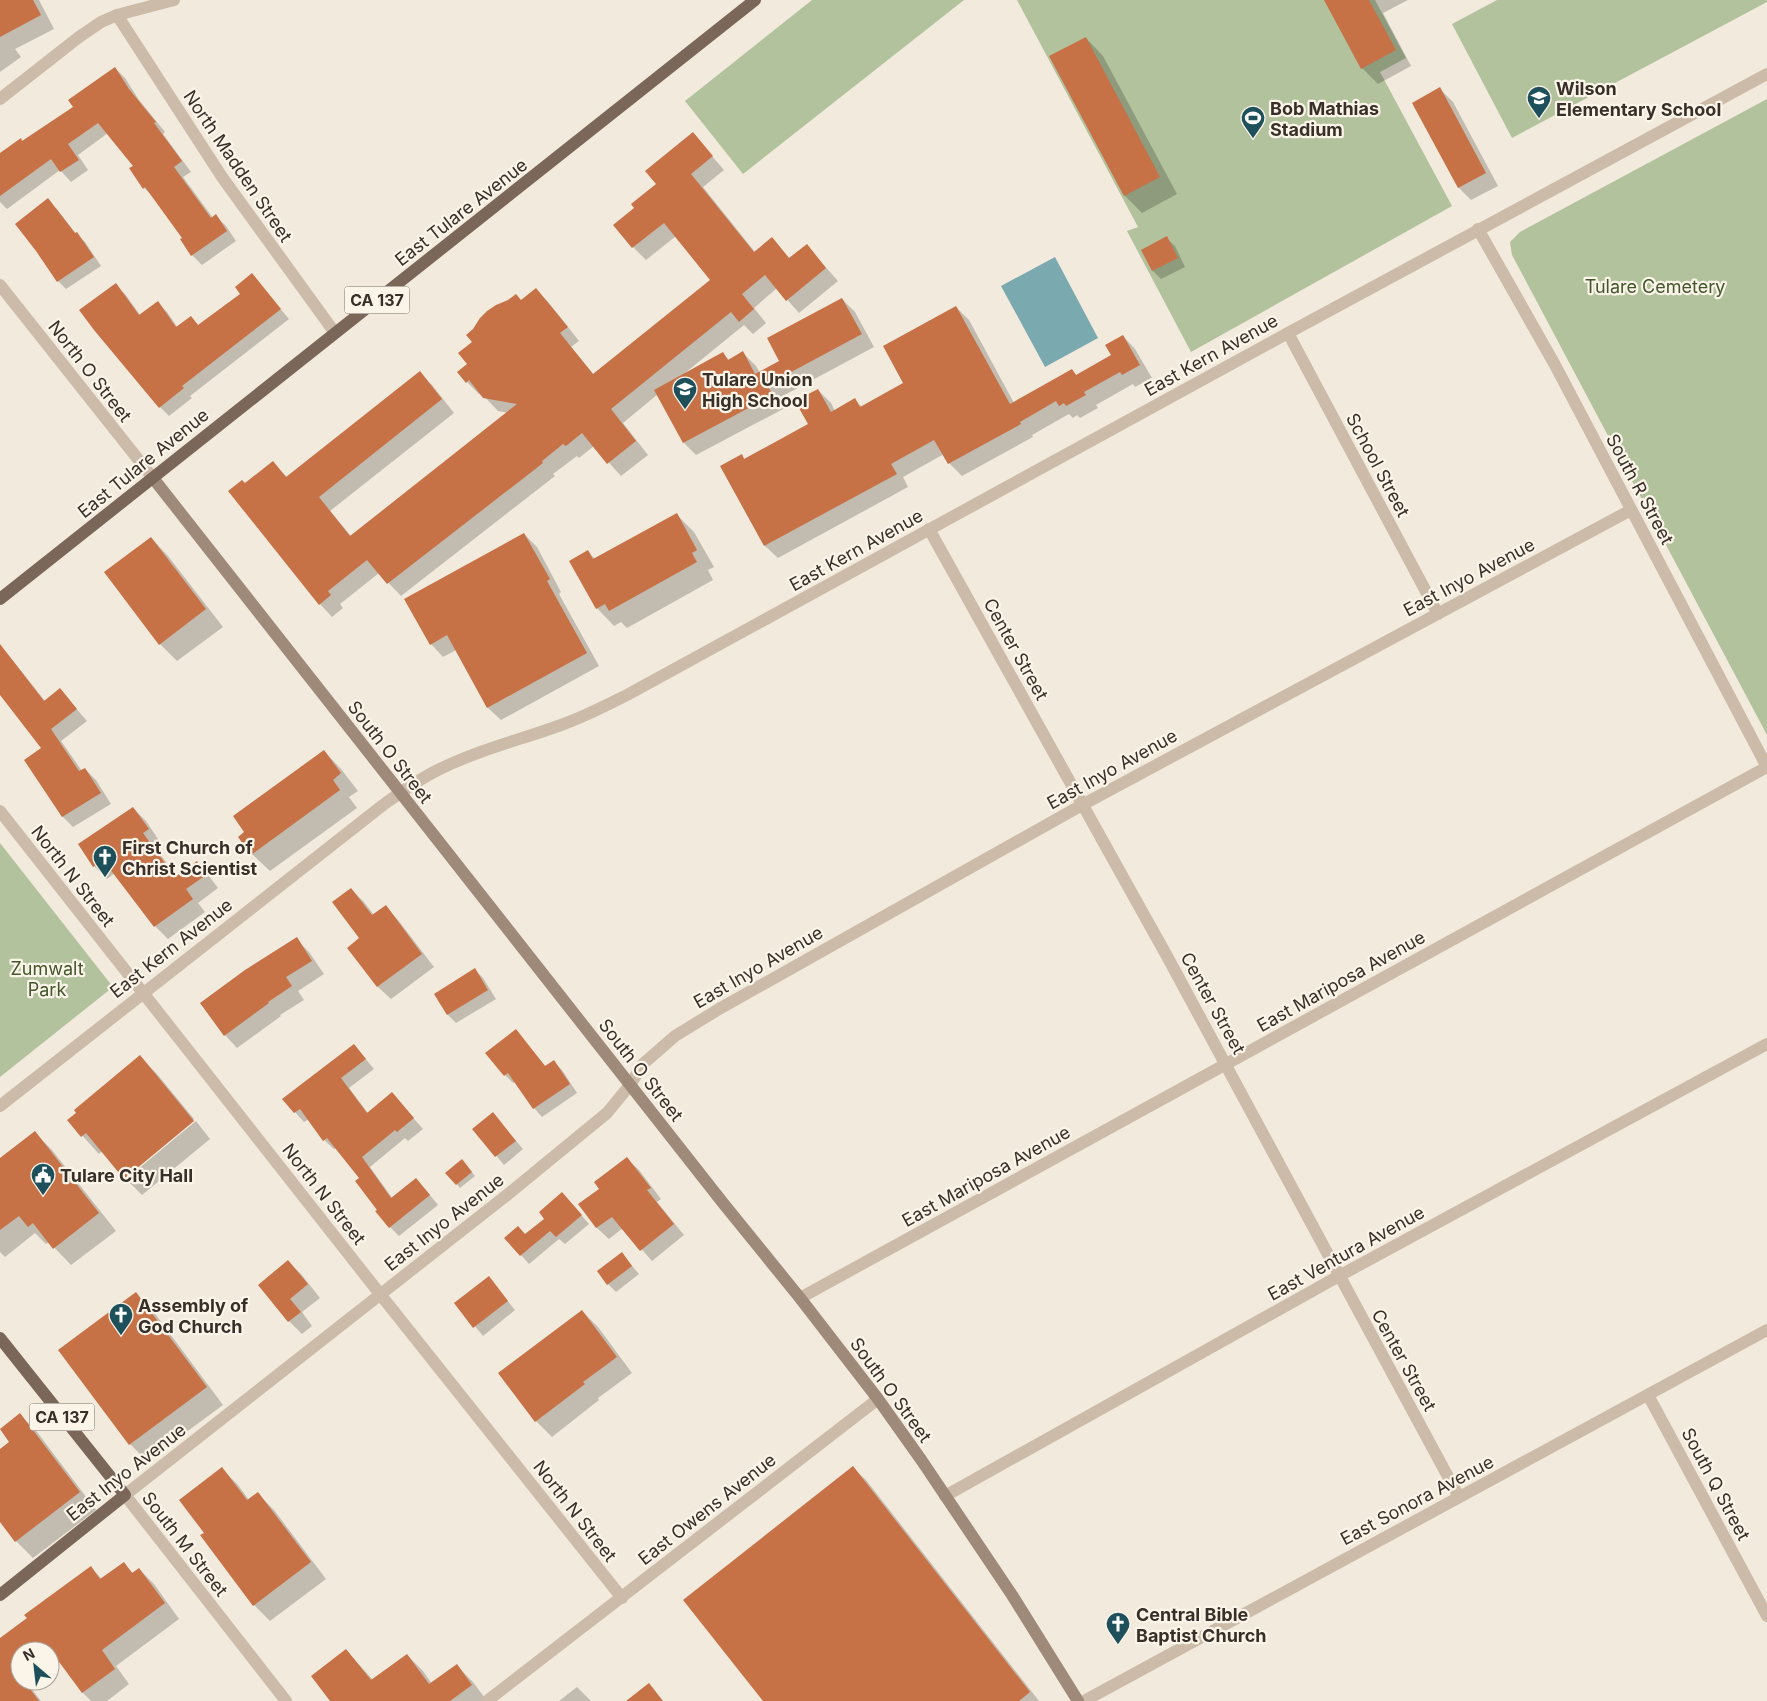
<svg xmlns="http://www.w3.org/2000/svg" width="1767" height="1701" font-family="Inter,sans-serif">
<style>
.green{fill:#b2c29c}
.water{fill:#7ba9b0}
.shadow{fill:#0003}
.building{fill:#c77146}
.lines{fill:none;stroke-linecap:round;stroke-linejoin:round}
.street{stroke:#cbbba8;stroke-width:12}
.secondary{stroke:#9f8a79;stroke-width:12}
.primary{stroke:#7a6759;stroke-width:12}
.labels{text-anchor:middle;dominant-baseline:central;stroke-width:4.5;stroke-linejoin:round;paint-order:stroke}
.shield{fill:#faf4e9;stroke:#726a62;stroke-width:1}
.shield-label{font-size:16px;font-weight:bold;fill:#382f28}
.poi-label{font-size:18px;font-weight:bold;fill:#382f28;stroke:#faf4e9;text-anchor:start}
.street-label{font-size:18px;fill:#382f28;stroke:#faf4e9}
.park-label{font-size:18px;fill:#43562c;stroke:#faf4e9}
</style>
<rect width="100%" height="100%" fill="#f2eadd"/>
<g class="green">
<path d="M812,0h152l-221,174 -58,-73z"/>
<path d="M1017,0h358l31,58 -26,14 72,134 -261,146 -64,-121 11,-4z"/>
<path d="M1497,0h270v2l-255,136 -60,-114z"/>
<path d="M1767,99v636l-255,-480 -2,-13 10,-10z"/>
<path d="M0,843l113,144 -113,90z"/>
</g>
<path class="water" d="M1055,257l43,81 -53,29 -44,-81z"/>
<g class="shadow">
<path d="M0,0h39l15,29 -39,20 6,8 -21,15z"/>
<path d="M1326,0h82l-25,13 28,53 -33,18 -16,-16z"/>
<path d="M1086,38l17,18 74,138 -35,19 -17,-17 -74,-139z"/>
<path d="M115,68l10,10 14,22 26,32 -2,2 28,38 -8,5 30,41 3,-2 10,10 10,15 -34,24 -10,-10 -8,-17 -29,-40 -11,-10 -13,-19 3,-3 -26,-33 -30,22 10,15 -17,12 -11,-12 -53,39 -7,-7v-47l23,-13 52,-34z"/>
<path d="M1440,89l13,13 45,84 -27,14 -12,-12 -46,-84z"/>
<path d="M693,134l31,36 -21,17 52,65 17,-13 18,20 17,-13 31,35 -39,32 -22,-25 -23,20 12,15 -13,11 -9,-9 -59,48v1l38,-20 6,6 14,-7 13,13 4,7 21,-12 61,-62 13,13 19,35 -95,51 6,10 -89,47 -12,-12 -26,-49 -35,29 25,32 -27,21 -27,-30 -15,12 -2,-2 -24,18 2,2 -154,120 -22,-23 -39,31 3,4 -11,9 -12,-13 -75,-119 28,-22 15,15 131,-105 13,12 22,28 -124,98 21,25 158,-123 -11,-2 -17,-18 -2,1 -12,-12 2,-18 53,-63 14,-11 13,13 30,38 -8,6 23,28 117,-95 -35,-44 -30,24 -13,-13 -18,-22 21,-17 21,-24z"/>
<path d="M56,208l20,26 9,8 16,24 -35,23 -8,-8z"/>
<path d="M1166,238l9,8 10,21 -24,12 -8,-8 -11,-21z"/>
<path d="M252,275l37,44 -99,77 2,2 -23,18 -9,-9 -45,-122 10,9 15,21 18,-12 9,9 11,16 13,-10 8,8 43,-32z"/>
<path d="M956,307l13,13 45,83 58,-33 5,6 36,-21 10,-19 12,13 17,29 -17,9 -2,-3 -37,21 2,3 -18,10 -3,-3 -4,3 -4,-4 -37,21 1,2 -71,39 -13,-13 -5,-9 -41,23 5,10 -130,71 -13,-12 -23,-90 3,4 64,-35 9,-35 13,13 4,8 20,-11 7,7 43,-24z"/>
<path d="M677,515l17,17 20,35 -6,3 5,10 -86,48 -6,-6 -7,4 -17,-18 -9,-56 7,7z"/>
<path d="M524,534l13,13 24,45 -2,2 40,72 -98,54 -13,-12 -32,-58 -13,7 -12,-13z"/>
<path d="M151,538l17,18 55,71 -46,34 -17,-17 -55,-71z"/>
<path d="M0,646l10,11 35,44 15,-11 27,31 -26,20 21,30 3,-2 11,11 15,24 -38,23 -11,-11 -19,-68 -43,-55z"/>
<path d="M324,751l17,18 17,22 -9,6 8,11 -87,63 -18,-17 -12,-17z"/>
<path d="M133,808l13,13 14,21 -6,4 23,31 20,-14 12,13 9,12 -20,15 7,9 -37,27 -13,-13 -40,-53 -8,6 -13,-13z"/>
<path d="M351,889l13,13 10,13 12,-8 12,13 36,47 -43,32 -13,-12 -29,-39 12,-9z"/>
<path d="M296,939l13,13 15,22 -26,17 6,9 -24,15 1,1 -44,32 -12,-13z"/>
<path d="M475,970l8,8 13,21 -40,24 -8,-8 -12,-21z"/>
<path d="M515,1030l31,37 8,-5 8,8 15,23 -35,24 -8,-9 -19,-26 -2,1 -8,-8z"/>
<path d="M354,1045l20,24 -25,19 19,25 24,-19 31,35 -15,12 -3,-3 -35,29 23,32 32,-10 13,16 -39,31 -9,-9 -12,-16 -17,-33 -24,-31 -3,2 -10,-9 -15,-21 -5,3 -9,-10z"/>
<path d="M140,1057l17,17 37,45 -70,58 -22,-26 -3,3 -30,-33z"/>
<path d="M493,1114l30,35 -19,16 -30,-36z"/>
<path d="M196,1121l14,18 -68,56 -16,-16z"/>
<path d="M35,1133l17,17 64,81 -45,34 -22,-23 -3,2 -11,-11 -30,24 -5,-5v-92z"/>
<path d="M627,1159l12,11 22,29 -4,3 27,33 -32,26 -29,-33 -14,11 -12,-11 -17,-23 21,-16z"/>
<path d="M465,1164l10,12 -15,12 -3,-4z"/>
<path d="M570,1202l19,22 -24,20 -6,-5 -30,25 -23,-26 20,-2z"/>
<path d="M622,1254l17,20 -23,18 -8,-8z"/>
<path d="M288,1262l13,12 19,24 -18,14 10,14 -10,8 -13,-13 -30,-36z"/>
<path d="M489,1278l26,32 -32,26 -27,-33z"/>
<path d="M136,1294l17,17 70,94 -76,56 -17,-17z"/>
<path d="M582,1311l16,16 34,46 -34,25 1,2 -47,37 -16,-16 -37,-48z"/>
<path d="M20,1415l17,17 59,78 -63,48 -17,-17 -16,-21v-70l10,-8z"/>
<path d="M853,1468l13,12 173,221h-275z"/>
<path d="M222,1469l16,16 11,15 9,-6 16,16 52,69 -56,42 -16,-16 -49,-72z"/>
<path d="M123,1563l10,10 6,-4 15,15 25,35 -63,47 13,18 -22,17h-16l-8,-8 -24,-33 -9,7v-16h-30v30h12l-4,3 13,17h-41v-61l91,-72 11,11z"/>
<path d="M346,1650l27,30 34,-25 16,16 9,13 25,-18 16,16 14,19h-154z"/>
<path d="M577,1687l14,14h-32z"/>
</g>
<g class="building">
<path d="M0,0h33l8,15 -41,22z"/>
<path d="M1324,0h45l27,50 -35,19z"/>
<path d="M1086,37l74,140 -36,19 -75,-140z"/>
<path d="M115,67l14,22 27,33 -2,1 28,38 -8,6 37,51 5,-4 11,17 -36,25 -11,-17 2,-1 -37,-51 -2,2 -14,-21 4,-2 -35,-43 -30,21 11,16 -19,12 -9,-13 -51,37v-43l21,-15 1,3 51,-34 -5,-7z"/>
<path d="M1440,87l46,86 -28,15 -46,-85z"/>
<path d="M693,132l20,24 -22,18 63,78 18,-15 17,21 18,-14 19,24 -40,33 -21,-26 -23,19 12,15 -15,13 -8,-10 -120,97 25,32 -29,23 -25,-31 -16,13 -3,-2 -21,17 1,2 -156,121 -20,-24 -39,31 3,4 -12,10 -91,-114 14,-11 3,3 28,-22 13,16 134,-106 22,28 -123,98 31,39 167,-132 -34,-6 -14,-18 -3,3 -9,-11 10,-8 -9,-11 14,-11 -6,-7 7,-6 7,-11 7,-7 9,-6 12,-5 8,-6 5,6 15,-12 32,39 -8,6 33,41 117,-94 -46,-57 -32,25 -19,-23 21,-17 -3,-4 25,-20 -11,-13z"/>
<path d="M48,198l27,35 2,-1 17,25 -37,25 -21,-31 -21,-27z"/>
<path d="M1167,236l11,22 -26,13 -11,-21z"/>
<path d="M252,273l29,36 -99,77 2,2 -25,20 -65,-78 -15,-20 37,-27 23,32 19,-14 18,26 15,-11 7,9 42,-31 -5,-7z"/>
<path d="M842,298l20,36 -95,51 6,10 -90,48 -29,-53 69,-38 5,8 15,-9 12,23 24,-13 -12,-23z"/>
<path d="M956,306l54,98 62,-35 4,6 35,-20 -6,-10 18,-10 17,30 -18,10 -2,-3 -36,20 2,3 -20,11 -2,-3 -5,3 -3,-5 -36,21 1,2 -73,40 -14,-24 -43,24 6,10 -133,72 -44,-80 22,-12 2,5 64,-35 -13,-23 23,-12 13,23 24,-14 5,9 43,-24 -20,-37z"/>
<path d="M677,513l20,37 -5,3 5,9 -88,49 -4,-7 -9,5 -27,-48 19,-11 5,9z"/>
<path d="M524,533l26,46 -3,2 40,72 -100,55 -40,-73 -17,10 -26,-46z"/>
<path d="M151,537l55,72 -47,36 -55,-73z"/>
<path d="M0,644l44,57 16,-13 17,21 -26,20 28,42 6,-3 16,25 -39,24 -38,-57 17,-12 -41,-53z"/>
<path d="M324,750l17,23 -8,7 7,10 -89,65 -13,-18 6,-5 -11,-16z"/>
<path d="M133,807l16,22 -6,4 32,44 22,-16 9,14 -20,14 7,10 -39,28 -51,-67 -10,7 -15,-23z"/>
<path d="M351,888l21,27 14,-10 36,49 -45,33 -30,-39 12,-10 -27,-36z"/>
<path d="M297,937l15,24 -26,16 6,9 -24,16 1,1 -45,33 -24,-33 45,-33z"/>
<path d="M475,968l13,22 -41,25 -13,-21z"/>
<path d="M516,1029l29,37 9,-6 16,24 -37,25 -25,-36 -4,3 -19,-23z"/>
<path d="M354,1044l12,15 -25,19 26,35 25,-21 22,26 -17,14 -2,-2 -33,27 29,41 25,-20 14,17 -41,33 -14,-17 2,-1 -22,-29 4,-3 -32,-40 -4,3 -23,-32 -6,4 -12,-14z"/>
<path d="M140,1055l54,66 -70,58 -38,-46 -5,4 -14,-17 9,-7 -2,-3z"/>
<path d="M493,1112l23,29 -21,16 -23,-28z"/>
<path d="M35,1131l64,82 -46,36 -20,-26 -5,4 -9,-11 -19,14v-72z"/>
<path d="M627,1157l24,31 -4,2 27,34 -34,27 -28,-34 -16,11 -18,-24 21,-15 -5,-7z"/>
<path d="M462,1159l10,13 -16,13 -11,-12z"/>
<path d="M562,1192l20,23 -26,22 -6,-6 -30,25 -16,-18 14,-12 7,8 19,-15 -5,-7z"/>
<path d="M622,1252l10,14 -25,19 -10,-14z"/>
<path d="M288,1260l20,24 -18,15 11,13 -13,10 -30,-37z"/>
<path d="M489,1276l19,25 -35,27 -19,-25z"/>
<path d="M136,1292l71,95 -78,58 -71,-95z"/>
<path d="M582,1310l35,47 -34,25 2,2 -50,38 -37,-49z"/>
<path d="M20,1413l60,79 -65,50 -15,-20v-73l9,-7 -9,-13z"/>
<path d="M853,1466l177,226 -11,9h-256l-80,-101z"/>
<path d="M222,1467l25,33 11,-8 53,70 -58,44 -53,-71 4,-2 -25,-33z"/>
<path d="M124,1562l8,11 7,-5 26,35 -63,47 13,19 -33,24 -31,-42h-31v13l-6,4 6,8v5h4l15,20h-39v-63l27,-20 -3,-3 67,-49 9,13z"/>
<path d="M346,1649l25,31 36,-26 22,30 28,-20 15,21 -22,16h-120l-19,-25z"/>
<path d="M649,1683l14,18h-37z"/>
</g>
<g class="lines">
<g class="street">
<path d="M117,15l105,162 113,156"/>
<path d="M0,99l79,-62 22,-15 16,-7 57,-15"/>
<path d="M1478,229l77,136 212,402"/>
<path d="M0,285l153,193"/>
<path d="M1288,333l150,281"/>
<path d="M929,529l239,429 291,539"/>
<path d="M0,811l380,483 242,304"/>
<path d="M0,1106l383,-301c18,-13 36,-26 55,-35 39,-20 82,-30 123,-45 23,-8 44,-19 66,-30l661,-362 479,-259"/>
<path d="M800,1298l967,-531"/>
<path d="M1648,1395l119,221"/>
<path d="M945,1496l394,-220 428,-232"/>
<path d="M286,1701l-161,-206 382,-300 100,-82 23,-28 13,-21 32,-28 44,-27 363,-204 549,-295"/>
<path d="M487,1701l391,-302"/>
<path d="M1084,1701l683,-371"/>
</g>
<path class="secondary" d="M153,478l570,725 77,95 78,101 44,62 90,134 66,106"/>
<g class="primary">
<path d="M0,599l755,-599"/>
<path d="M0,1338l125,157 -125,100"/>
</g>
</g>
<defs>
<symbol id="school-pin" viewBox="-11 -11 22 30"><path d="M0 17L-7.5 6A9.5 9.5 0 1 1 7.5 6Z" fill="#1d505a" stroke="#faf4e9"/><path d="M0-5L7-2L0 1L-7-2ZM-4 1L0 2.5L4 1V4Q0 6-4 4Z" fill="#fff"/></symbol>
<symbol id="stadium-pin" viewBox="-11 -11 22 30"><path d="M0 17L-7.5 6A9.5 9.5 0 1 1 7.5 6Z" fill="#1d505a" stroke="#faf4e9"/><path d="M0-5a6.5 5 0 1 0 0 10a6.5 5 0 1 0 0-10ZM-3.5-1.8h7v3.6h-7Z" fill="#fff"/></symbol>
<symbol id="church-pin" viewBox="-11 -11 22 30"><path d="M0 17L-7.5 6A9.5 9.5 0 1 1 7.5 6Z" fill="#1d505a" stroke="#faf4e9"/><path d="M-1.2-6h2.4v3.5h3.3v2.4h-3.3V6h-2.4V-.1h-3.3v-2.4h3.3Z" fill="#fff"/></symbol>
<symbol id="civic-pin" viewBox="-11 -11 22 30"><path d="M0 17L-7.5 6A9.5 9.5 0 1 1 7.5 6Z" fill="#1d505a" stroke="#faf4e9"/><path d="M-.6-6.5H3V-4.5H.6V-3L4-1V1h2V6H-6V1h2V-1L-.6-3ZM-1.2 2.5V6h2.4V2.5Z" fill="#fff"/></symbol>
</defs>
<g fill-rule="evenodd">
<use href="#school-pin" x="1525" y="84" width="28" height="38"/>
<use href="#stadium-pin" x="1239" y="104" width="28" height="38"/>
<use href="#school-pin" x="671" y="375" width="28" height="38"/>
<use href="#church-pin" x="91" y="843" width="28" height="38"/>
<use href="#civic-pin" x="29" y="1161" width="28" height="38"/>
<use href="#church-pin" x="107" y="1301" width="28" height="38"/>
<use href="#church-pin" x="1104" y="1610" width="28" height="38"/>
</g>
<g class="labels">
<g class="shield">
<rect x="344.5" y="286.5" width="65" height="27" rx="4"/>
<rect x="29.5" y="1403.5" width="65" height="27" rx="4"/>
</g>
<g class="shield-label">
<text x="377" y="300">CA 137</text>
<text x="62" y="1417">CA 137</text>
</g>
<g class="poi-label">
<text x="1556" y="88">Wilson<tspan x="1556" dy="21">Elementary School</tspan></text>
<text x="1270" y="108">Bob Mathias<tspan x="1270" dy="21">Stadium</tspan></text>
<text x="702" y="379">Tulare Union<tspan x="702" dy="21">High School</tspan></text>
<text x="122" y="847">First Church of<tspan x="122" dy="21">Christ Scientist</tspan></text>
<text x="60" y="1175">Tulare City Hall</text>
<text x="138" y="1305">Assembly of<tspan x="138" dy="21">God Church</tspan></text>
<text x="1136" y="1614">Central Bible<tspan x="1136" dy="21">Baptist Church</tspan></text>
</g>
<g class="street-label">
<text transform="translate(238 166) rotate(56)">North Madden Street</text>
<text transform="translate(461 212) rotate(-38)">East Tulare Avenue</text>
<text transform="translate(1211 355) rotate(-29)">East Kern Avenue</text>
<text transform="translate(90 371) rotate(52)">North O Street</text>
<text transform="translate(143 463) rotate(-39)">East Tulare Avenue</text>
<text transform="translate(1378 465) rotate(62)">School Street</text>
<text transform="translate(1640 489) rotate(62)">South R Street</text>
<text transform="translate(856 550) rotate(-29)">East Kern Avenue</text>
<text transform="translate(1469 577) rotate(-28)">East Inyo Avenue</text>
<text transform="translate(1016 649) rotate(61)">Center Street</text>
<text transform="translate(390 752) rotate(52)">South O Street</text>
<text transform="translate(1112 769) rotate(-29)">East Inyo Avenue</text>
<text transform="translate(73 876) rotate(52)">North N Street</text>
<text transform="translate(171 948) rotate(-38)">East Kern Avenue</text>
<text transform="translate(758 967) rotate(-30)">East Inyo Avenue</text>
<text transform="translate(1341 981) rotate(-29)">East Mariposa Avenue</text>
<text transform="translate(1213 1003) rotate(61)">Center Street</text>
<text transform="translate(641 1070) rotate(52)">South O Street</text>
<text transform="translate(986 1176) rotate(-29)">East Mariposa Avenue</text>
<text transform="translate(324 1194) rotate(52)">North N Street</text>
<text transform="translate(444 1222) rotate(-38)">East Inyo Avenue</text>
<text transform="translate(1346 1253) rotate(-29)">East Ventura Avenue</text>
<text transform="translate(1404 1360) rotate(61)">Center Street</text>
<text transform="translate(891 1390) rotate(54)">South O Street</text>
<text transform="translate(126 1472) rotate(-38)">East Inyo Avenue</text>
<text transform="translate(1716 1484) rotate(62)">South Q Street</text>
<text transform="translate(1417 1500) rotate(-28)">East Sonora Avenue</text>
<text transform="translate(707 1509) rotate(-38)">East Owens Avenue</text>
<text transform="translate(575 1511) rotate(52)">North N Street</text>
<text transform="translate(185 1544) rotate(52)">South M Street</text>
</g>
<g class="park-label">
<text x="1655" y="286">Tulare Cemetery</text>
<text x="47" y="968">Zumwalt<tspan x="47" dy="21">Park</tspan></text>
</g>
</g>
<g transform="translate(35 1666) rotate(332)"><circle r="24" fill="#faf4e9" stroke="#aca59c"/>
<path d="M0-4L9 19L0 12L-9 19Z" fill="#1d505a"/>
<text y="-8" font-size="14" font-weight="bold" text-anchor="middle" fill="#382f28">N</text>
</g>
</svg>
